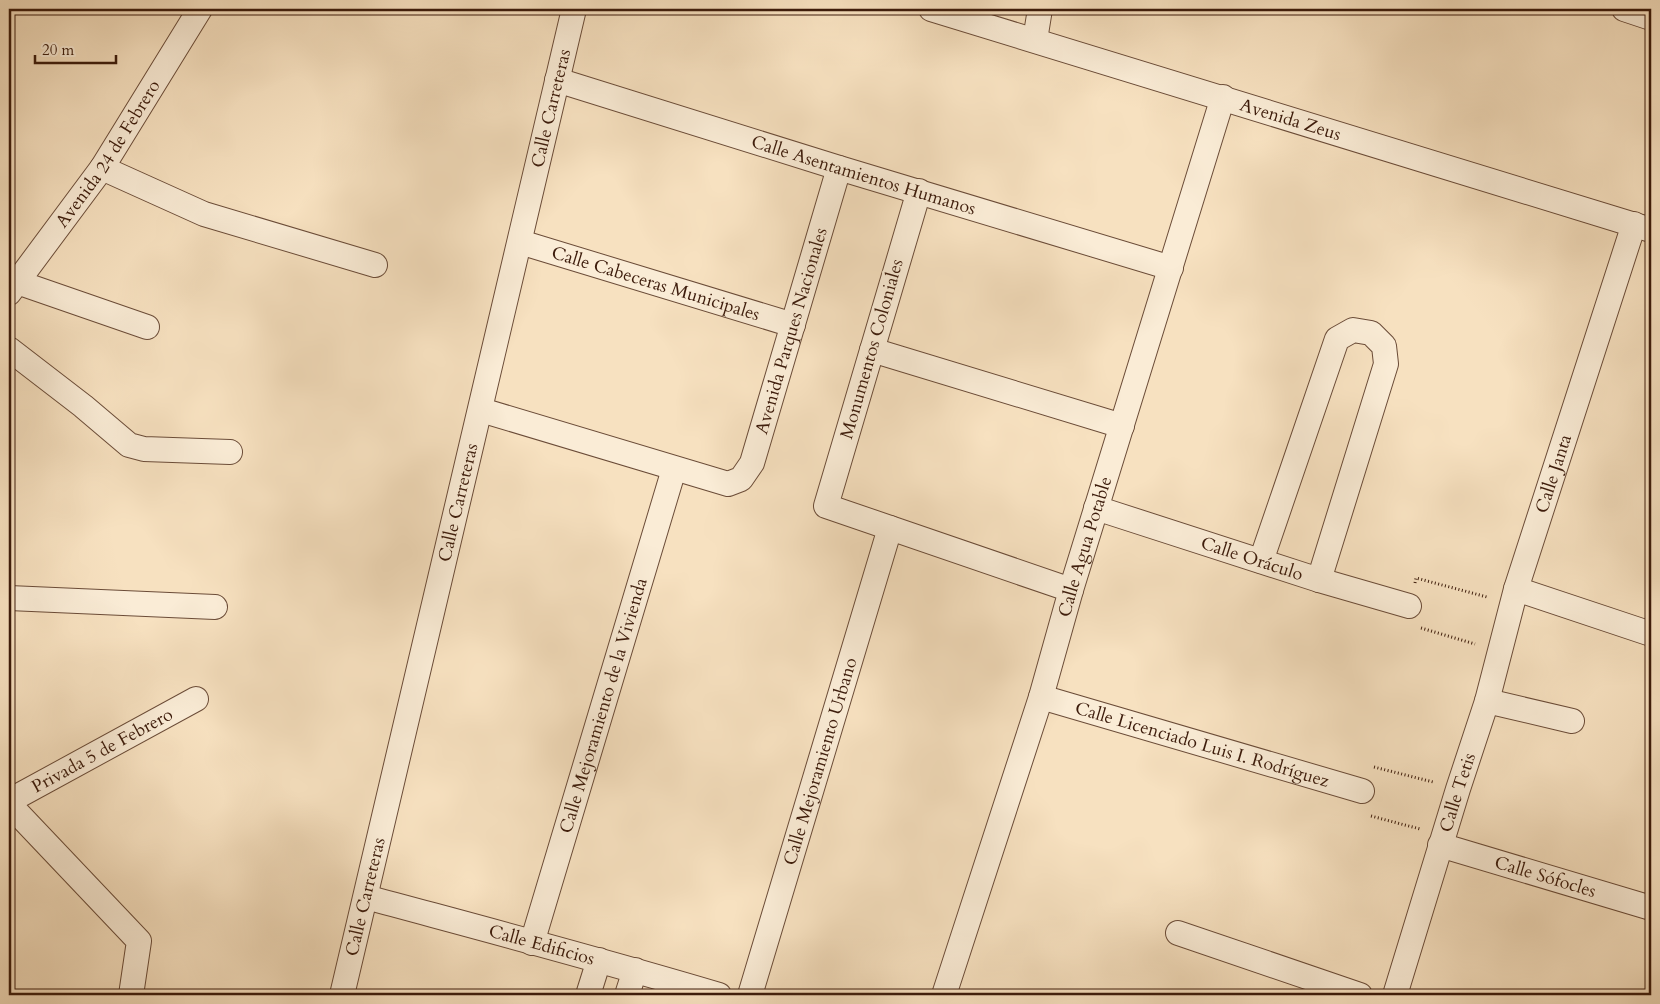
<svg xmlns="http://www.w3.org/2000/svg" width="1660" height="1004" font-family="Cardo,serif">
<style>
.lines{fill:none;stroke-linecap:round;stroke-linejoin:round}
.minor-casing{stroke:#6b4c38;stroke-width:26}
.path{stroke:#3c1b0b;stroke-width:3;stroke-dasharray:1 2.5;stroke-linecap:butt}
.minor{stroke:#faecd6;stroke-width:24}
.labels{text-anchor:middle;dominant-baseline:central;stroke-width:5;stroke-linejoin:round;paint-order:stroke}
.street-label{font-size:18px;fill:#3c1b0b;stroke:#faecd6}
</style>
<rect width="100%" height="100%" fill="#f7e1c0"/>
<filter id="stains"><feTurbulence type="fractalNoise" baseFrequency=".004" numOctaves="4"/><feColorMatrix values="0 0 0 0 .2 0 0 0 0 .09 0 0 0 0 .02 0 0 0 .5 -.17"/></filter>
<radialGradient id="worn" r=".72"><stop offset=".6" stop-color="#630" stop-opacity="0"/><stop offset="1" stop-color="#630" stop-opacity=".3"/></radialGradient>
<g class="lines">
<defs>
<g id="minor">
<path id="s1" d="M931,9l720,221"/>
<path d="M1624,9l27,9"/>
<path d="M1035,40l5,-31"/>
<path id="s2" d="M557,80l282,88 332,100"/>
<path d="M102,168l102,46 171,51"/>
<path d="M919,191l-93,315 245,84"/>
<path id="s3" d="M520,242l273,83"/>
<path d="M17,282l130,45"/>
<path id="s4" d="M9,293l93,-125 98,-159"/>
<path d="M9,349l74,57 46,39 15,4 86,3"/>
<path d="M872,350l250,76"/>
<path id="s5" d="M481,410l247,74 13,-5 11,-16 87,-295"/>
<path id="s6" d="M1096,508l223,72 90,26"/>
<path d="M1261,561l76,-222 16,-9 18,3 13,13 2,18 -67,216"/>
<path d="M1516,589l135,45"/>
<path d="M9,598l206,9"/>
<path id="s7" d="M1041,697l321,94"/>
<path d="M1487,701l85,20"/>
<path id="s8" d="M9,801l187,-102"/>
<path d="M9,804l130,137 -8,54"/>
<path id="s9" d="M1440,845l211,63"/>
<path id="s10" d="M366,897c118,32 236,63 353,98"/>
<path d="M1178,933l182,62"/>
<path id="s11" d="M532,943l142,-474"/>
<path id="s12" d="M342,995l232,-986"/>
<path d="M588,995l11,-35"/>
<path d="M627,995l8,-25"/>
<path id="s13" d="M750,995l140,-467"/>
<path id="s14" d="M944,995l97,-298 30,-107 152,-493"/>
<path id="s15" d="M1395,995l63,-206 29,-88 29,-112 118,-365"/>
</g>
</defs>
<use href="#minor" class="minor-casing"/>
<g class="path">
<path d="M1415,583l1,-5 71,19"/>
<path d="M1421,628l54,16"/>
<path d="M1374,767l59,15"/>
<path d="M1371,816l49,13"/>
</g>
<use href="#minor" class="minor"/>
</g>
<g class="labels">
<g class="street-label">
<text stroke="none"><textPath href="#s12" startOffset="911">Calle Carreteras</textPath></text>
<text stroke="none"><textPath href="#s1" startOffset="376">Avenida Zeus</textPath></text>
<text stroke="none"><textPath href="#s4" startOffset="171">Avenida 24 de Febrero</textPath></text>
<text stroke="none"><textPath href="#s2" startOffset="321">Calle Asentamientos Humanos</textPath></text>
<text stroke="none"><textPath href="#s3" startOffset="142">Calle Cabeceras Municipales</textPath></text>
<text stroke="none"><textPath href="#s5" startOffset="429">Avenida Parques Nacionales</textPath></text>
<text transform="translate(872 349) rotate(-74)">Monumentos Coloniales</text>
<text stroke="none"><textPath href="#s15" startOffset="545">Calle Janta</textPath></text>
<text stroke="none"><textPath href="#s12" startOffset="506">Calle Carreteras</textPath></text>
<text stroke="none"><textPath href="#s14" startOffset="470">Calle Agua Potable</textPath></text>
<text stroke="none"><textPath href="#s6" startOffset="164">Calle Oráculo</textPath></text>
<text stroke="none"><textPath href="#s11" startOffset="248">Calle Mejoramiento de la Vivienda</textPath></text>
<text stroke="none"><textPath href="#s7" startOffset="168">Calle Licenciado Luis I. Rodríguez</textPath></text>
<text stroke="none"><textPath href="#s8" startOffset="106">Privada 5 de Febrero</textPath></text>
<text stroke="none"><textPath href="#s13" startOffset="244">Calle Mejoramiento Urbano</textPath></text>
<text stroke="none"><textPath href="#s15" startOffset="212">Calle Tetis</textPath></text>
<text stroke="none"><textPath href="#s9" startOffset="110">Calle Sófocles</textPath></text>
<text stroke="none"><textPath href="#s12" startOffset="101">Calle Carreteras</textPath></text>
<text stroke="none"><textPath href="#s10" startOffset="182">Calle Edificios</textPath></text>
</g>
</g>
<rect width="1660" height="1004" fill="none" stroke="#f7e1c0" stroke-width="30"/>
<rect x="10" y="10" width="1640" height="984" fill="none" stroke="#3c1b0b" stroke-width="2.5"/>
<rect x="15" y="15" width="1630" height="974" fill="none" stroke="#3c1b0b"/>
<path d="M35 55v8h81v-8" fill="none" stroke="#3c1b0b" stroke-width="2.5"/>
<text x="42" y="55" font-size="15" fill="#3c1b0b" stroke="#faecd6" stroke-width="4" paint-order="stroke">20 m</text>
<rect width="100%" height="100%" filter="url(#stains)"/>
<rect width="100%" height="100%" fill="url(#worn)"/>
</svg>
